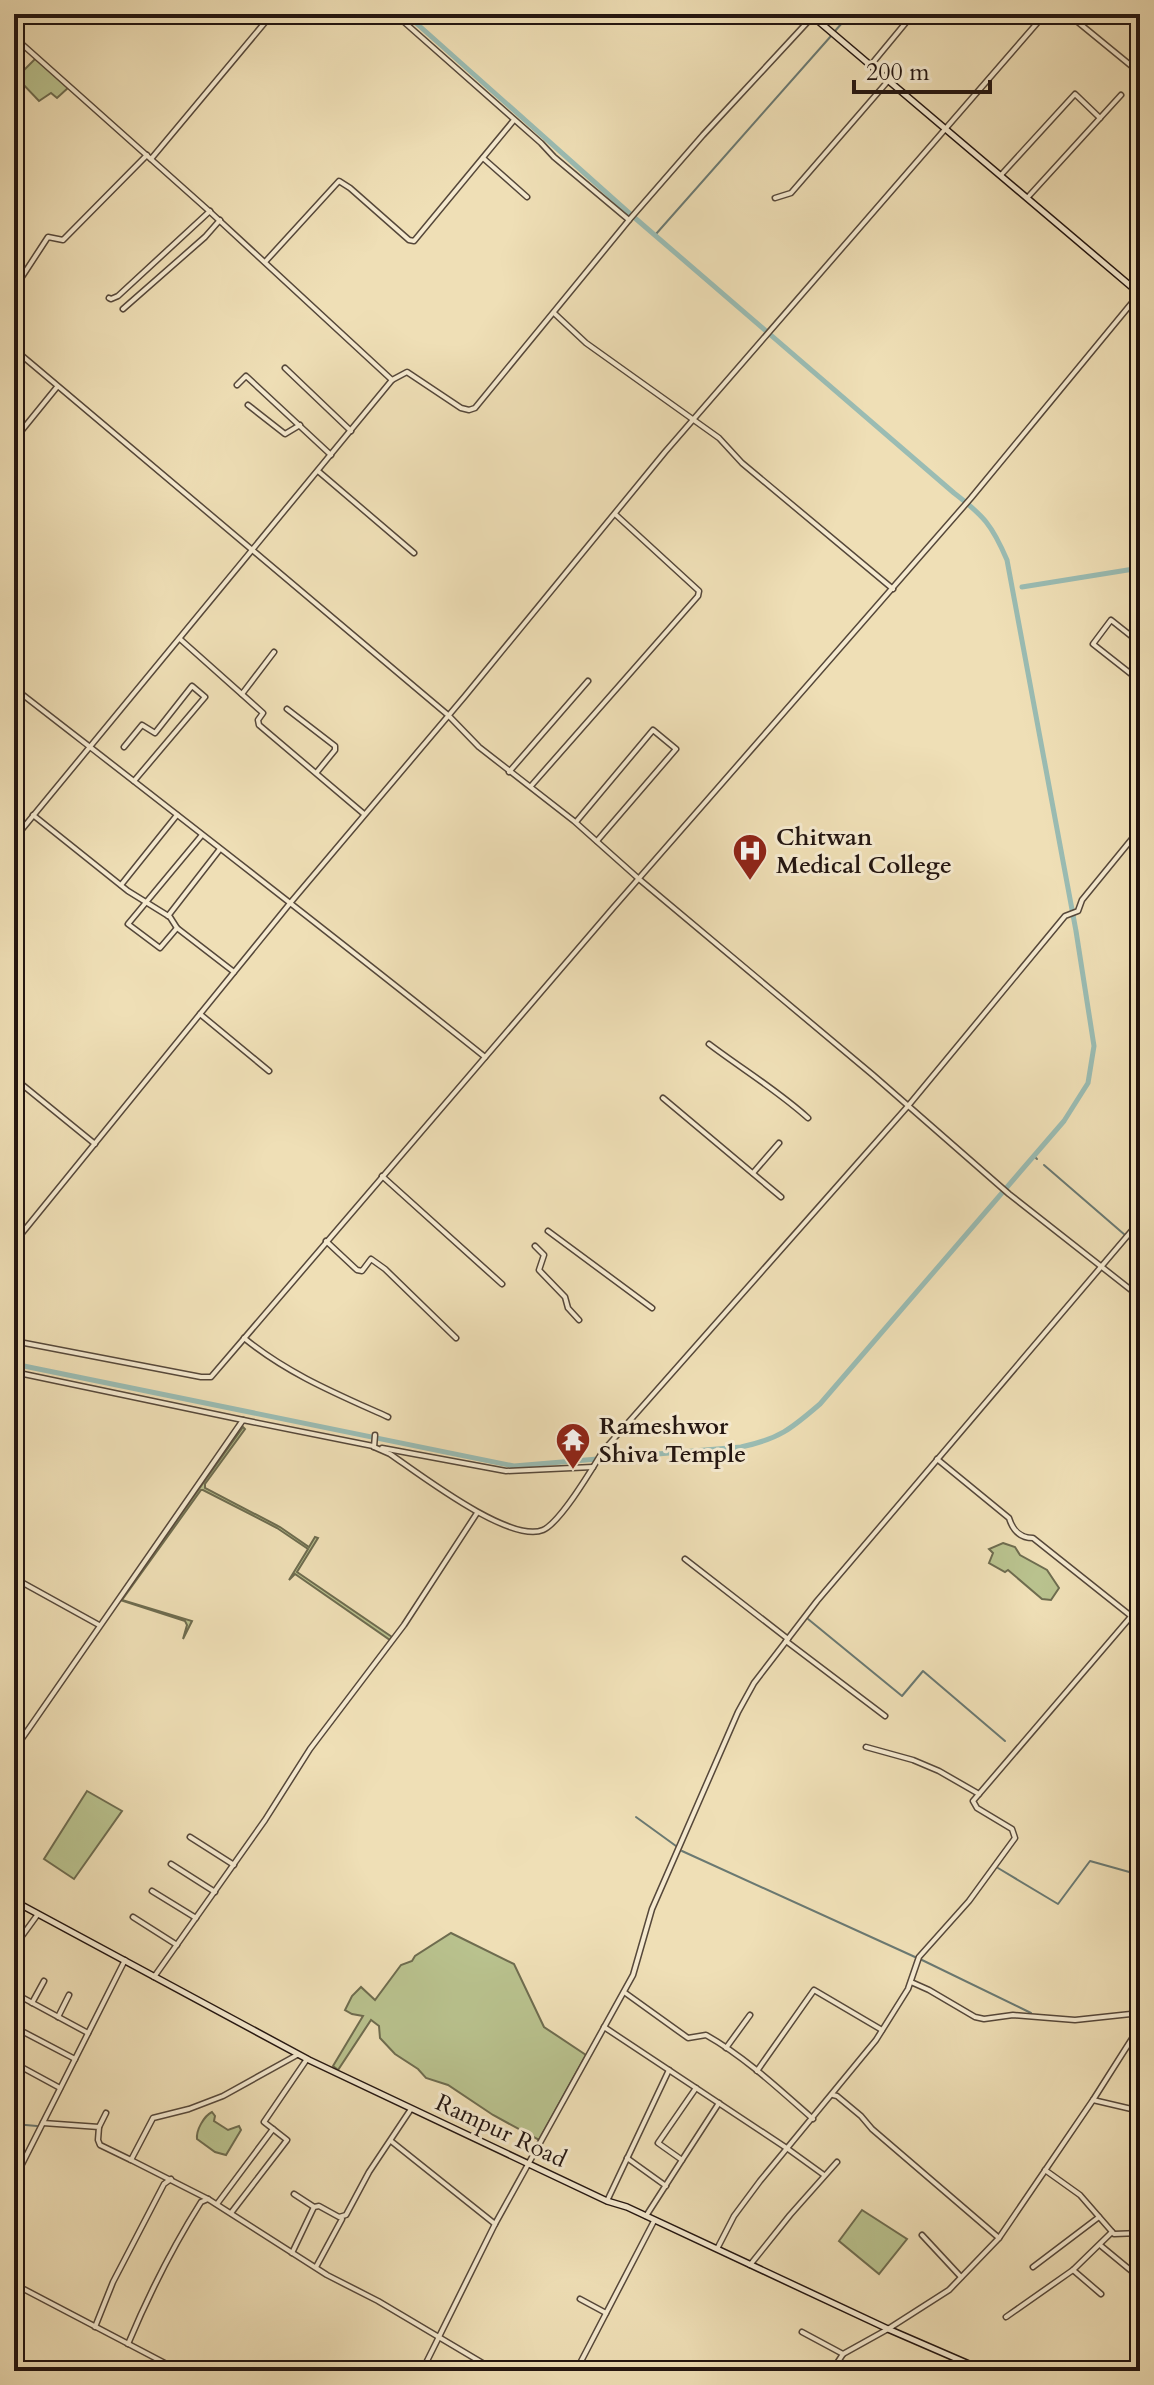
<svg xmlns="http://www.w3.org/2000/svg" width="1154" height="2385" font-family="Cardo,serif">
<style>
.green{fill:#b9c28e;stroke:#6e6c4f;stroke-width:2}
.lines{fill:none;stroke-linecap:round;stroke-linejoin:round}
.stream{stroke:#6a7972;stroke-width:2}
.canal{stroke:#9abcb3;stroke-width:5}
.street-casing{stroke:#56483a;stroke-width:7}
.secondary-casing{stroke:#231510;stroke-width:8}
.street{stroke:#f5ead0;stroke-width:4}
.secondary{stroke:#f5ead0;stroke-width:5}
.labels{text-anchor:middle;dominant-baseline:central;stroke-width:6;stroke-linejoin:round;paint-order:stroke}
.poi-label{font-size:24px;font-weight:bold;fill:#231510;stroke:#f5ead0;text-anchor:start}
.street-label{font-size:24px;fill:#231510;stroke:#f5ead0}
</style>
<rect width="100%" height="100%" fill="#efdfb6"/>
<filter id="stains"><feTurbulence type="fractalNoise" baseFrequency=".0025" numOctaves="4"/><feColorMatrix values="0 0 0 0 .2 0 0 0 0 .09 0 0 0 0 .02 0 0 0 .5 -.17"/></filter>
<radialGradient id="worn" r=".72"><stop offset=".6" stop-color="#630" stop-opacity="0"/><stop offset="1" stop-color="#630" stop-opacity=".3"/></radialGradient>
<g class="green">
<path d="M36,58l33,29 -12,11 -6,-5 -12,8 -21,-22 -1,-2z"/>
<path d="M243,1427l2,2 -40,55v4l75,39 29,20 6,-10 3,1 -21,34 95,65 -2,3 -95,-66 -6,6 19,-31 -31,-21 -74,-38h-2l-79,110 70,21 -9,18 4,-14 -2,-4 -65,-21z"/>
<path d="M1003,1543l12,4 5,8 27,15 12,18 -8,12 -9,-1 -34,-29 -3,2 -16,-9 4,-10 -4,-4z"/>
<path d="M87,1791l35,20 -48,68 -30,-20z"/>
<path d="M451,1933l63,31 30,63 42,28 -47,85 -46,-25 -45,-30 -22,-7 -8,-9 -23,-15 -15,-16 -1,-12 -8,-6 -33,50 -5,-4 30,-50 -11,-2 -7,-4 7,-14 9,-9 14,13 26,-35 11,-4 3,-5z"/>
<path d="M212,2112l3,4 -1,5 14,9 11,-4 2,4 -15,25 -11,-3 -18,-13c-1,-9 7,-23 15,-27z"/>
<path d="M862,2210l45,29 -28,35 -40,-33z"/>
</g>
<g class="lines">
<g class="stream">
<path d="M835,31l15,-17"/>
<path d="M656,234l175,-198"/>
<path d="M1034,1156l3,3"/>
<path d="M1044,1165l96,83"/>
<path d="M808,1619l94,77 21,-25 82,70"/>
<path d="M636,1817l40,29"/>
<path d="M682,1851l233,106"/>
<path d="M998,1868l60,36 32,-43 50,14"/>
<path d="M922,1960l109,53"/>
<path d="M14,2124l23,2"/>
</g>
<g class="canal">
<path d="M1022,587l118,-19"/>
<path d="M14,1364l500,102 227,-19c38,-8 50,-18 79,-43l244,-283 24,-38 6,-37 -18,-115 -69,-371c-15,-35 -23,-44 -53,-67l-326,-281 -222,-198"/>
</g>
<defs>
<g id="street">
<path d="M395,14l146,129 13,14 75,63"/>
<path d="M1068,14l72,59"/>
<path d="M14,37l194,173 184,170 -378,459"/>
<path d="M870,66l43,-52"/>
<path d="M483,158l44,39"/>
<path d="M151,159l121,-145"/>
<path d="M1001,175l74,-81 25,24"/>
<path d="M1028,197l93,-102"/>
<path d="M775,198l16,-5 97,-112"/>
<path d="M265,262l74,-81 11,7 59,52 5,1 100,-121"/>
<path d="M14,289l34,-52 15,3 84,-85"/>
<path d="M109,298l2,1 7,-3 92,-85"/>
<path d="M123,309l82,-72 15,-17"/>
<path d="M554,313l32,30 133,95 23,25 151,126"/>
<path d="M14,349l434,366 31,32 95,74 65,58 234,196 136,119 131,103"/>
<path d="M285,368l66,63"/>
<path d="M392,380l15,-8 54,36 8,2 6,-2 154,-188 74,-85 112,-121"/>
<path d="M237,385l9,-9 85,79"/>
<path d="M248,405l37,29 15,-9"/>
<path d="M14,440l43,-53"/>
<path d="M318,471l96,82"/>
<path d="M180,639l83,74 -5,7 1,5 105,89"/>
<path d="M1140,643l-29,-23 -18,24 47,37"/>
<path d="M14,688c157,122 315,244 471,369"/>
<path d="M242,694l32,-42"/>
<path d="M287,709l48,37v4l-18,22"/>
<path d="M124,747l18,-22 13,8 37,-47 13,11 -71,84"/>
<path d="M509,772l79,-91"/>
<path d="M531,786l167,-190 1,-5 -84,-77"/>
<path d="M33,815l95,76 42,26 7,11 57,44"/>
<path d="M576,822l77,-92 23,19 -79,92"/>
<path d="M121,885l56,-70"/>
<path d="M168,916l52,-67"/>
<path d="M177,928l-17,20 -32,-24 74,-89"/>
<path d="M200,1014l69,57"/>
<path d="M14,1039v-1"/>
<path d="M709,1044c33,25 68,46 99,74"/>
<path d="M14,1078l81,66"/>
<path d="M663,1098l118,99"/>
<path d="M753,1173l26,-30"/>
<path d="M382,1176l120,108"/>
<path d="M548,1231l104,77"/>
<path d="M326,1241l31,29 5,1 9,-12 14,10 71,69"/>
<path d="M14,1243l277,-341 174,-206 200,-244 380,-438"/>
<path d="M535,1246l9,9 -5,15 26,27 3,11 11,12"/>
<path d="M244,1338c44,36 93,56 144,79"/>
<path d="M14,1341l187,36h10l402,-469 358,-410 169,-205"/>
<path d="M14,1372l229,48"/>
<path d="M374,1447l16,7c28,19 120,90 153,76 18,-8 49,-61 60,-79l305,-345 157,-190 13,-5 4,-11 58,-71"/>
<path d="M374,1447l1,-12"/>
<path d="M382,1448l124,23 87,-4"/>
<path d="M937,1459l72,59c4,13 11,20 24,20l98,78"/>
<path d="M685,1559l103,80"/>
<path d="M14,1578l85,47"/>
<path d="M786,1641l99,75"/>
<path d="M866,1747l47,13 26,11 40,23"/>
<path d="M14,1750l229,-330 130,26"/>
<path d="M190,1837l44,28"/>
<path d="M171,1864l44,28"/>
<path d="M152,1891l44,27"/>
<path d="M133,1917l44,28"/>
<path d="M14,1947l24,-33"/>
<path d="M154,1977l111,-157 45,-71 94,-124 73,-112"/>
<path d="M911,1982l18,8 46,27 9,2 29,-4 62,5 65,-7"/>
<path d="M624,1992l64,46 18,-3c39,22 73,54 107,84"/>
<path d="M14,1993l74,40"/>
<path d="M32,2003l12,-22"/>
<path d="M58,2017l11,-22"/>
<path d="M14,2027l61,32"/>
<path d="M604,2027l184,122 36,26"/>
<path d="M726,2048l24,-33"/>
<path d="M297,2055l-74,41 -34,13 -36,9 -22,42 77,39 119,76 51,26 118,70"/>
<path d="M14,2063l46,25"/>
<path d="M757,2071l57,-81 68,40"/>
<path d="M833,2095l4,1 24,20 11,13 127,109"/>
<path d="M1093,2100l47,11"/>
<path d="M43,2123l56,4 -1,13 2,5 31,15"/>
<path d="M99,2127l7,-14"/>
<path d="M391,2141l104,83"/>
<path d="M627,2158l39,28"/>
<path d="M682,2160l37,-57"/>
<path d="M1045,2170l35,25 34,39 26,-1"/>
<path d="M14,2180l111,-220"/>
<path d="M294,2194l20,13"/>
<path d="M607,2201l62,-131"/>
<path d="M217,2204l56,-75 -9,-7 43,-63"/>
<path d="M231,2213l56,-73 -14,-11"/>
<path d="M646,2216l36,-56 -24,-17 38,-55"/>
<path d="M922,2235l39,42"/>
<path d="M1100,2245l40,33"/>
<path d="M717,2249l17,-33 26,-35 116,-141 32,-51 11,-32 50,-56 46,-63 -3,-9 -35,-21 -4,-7 167,-195"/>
<path d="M292,2253l22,-46 5,-1 20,11 7,-2 23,-43 42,-63"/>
<path d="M750,2265l40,-50 47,-53"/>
<path d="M316,2267l26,-48"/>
<path d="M1033,2267l66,-50"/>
<path d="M1073,2270l28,24"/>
<path d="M14,2284l166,87"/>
<path d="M580,2299l26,14"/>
<path d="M1006,2317l67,-47 39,-38"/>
<path d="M95,2327l18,-45 51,-98 7,-5"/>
<path d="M802,2332l41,22"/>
<path d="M128,2344c21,-50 44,-96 73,-142l7,-3"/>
<path d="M422,2371l73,-147 138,-249 19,-66 86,-197 16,-29 63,-82 323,-380"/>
<path d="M576,2371l78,-150"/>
<path d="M832,2371l11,-17 45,-25 61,-39 50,-52 94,-138 47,-74"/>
</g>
<g id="secondary">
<path d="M810,14l330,280"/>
<path d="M14,1901l295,159 298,141 20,6 261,122 97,42"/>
</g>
</defs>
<use href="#street" class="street-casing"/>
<use href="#secondary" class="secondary-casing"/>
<use href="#street" class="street"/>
<use href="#secondary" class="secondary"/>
</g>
<defs>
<symbol id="hospital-pin" viewBox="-11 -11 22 30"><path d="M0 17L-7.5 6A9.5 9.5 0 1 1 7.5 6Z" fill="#8f2418" stroke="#f5ead0"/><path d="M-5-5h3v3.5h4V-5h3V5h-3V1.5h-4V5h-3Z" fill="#fff"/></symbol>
<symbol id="temple-pin" viewBox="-11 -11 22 30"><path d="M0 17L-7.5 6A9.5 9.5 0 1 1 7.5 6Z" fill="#8f2418" stroke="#f5ead0"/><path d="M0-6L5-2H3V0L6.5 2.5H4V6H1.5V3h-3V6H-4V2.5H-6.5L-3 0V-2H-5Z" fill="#fff"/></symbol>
</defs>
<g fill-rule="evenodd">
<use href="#hospital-pin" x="730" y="831" width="40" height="54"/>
<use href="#temple-pin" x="553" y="1420" width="40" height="54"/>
</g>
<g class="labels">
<g class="poi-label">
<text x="776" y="837">Chitwan<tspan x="776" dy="28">Medical College</tspan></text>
<text x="599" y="1426">Rameshwor<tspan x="599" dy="28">Shiva Temple</tspan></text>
</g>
<g class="street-label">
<text transform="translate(501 2131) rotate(25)">Rampur Road</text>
</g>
</g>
<rect width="1154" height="2385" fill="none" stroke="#efdfb6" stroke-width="48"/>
<rect x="16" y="16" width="1122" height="2353" fill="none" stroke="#231510" stroke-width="4"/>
<rect x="24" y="24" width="1106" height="2337" fill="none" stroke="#231510" stroke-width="2"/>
<path d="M854 80v12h136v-12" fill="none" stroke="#231510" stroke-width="4"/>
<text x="866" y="80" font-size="24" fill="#231510" stroke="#f5ead0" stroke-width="6" paint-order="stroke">200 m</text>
<rect width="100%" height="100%" filter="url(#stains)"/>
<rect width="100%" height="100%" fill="url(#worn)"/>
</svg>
